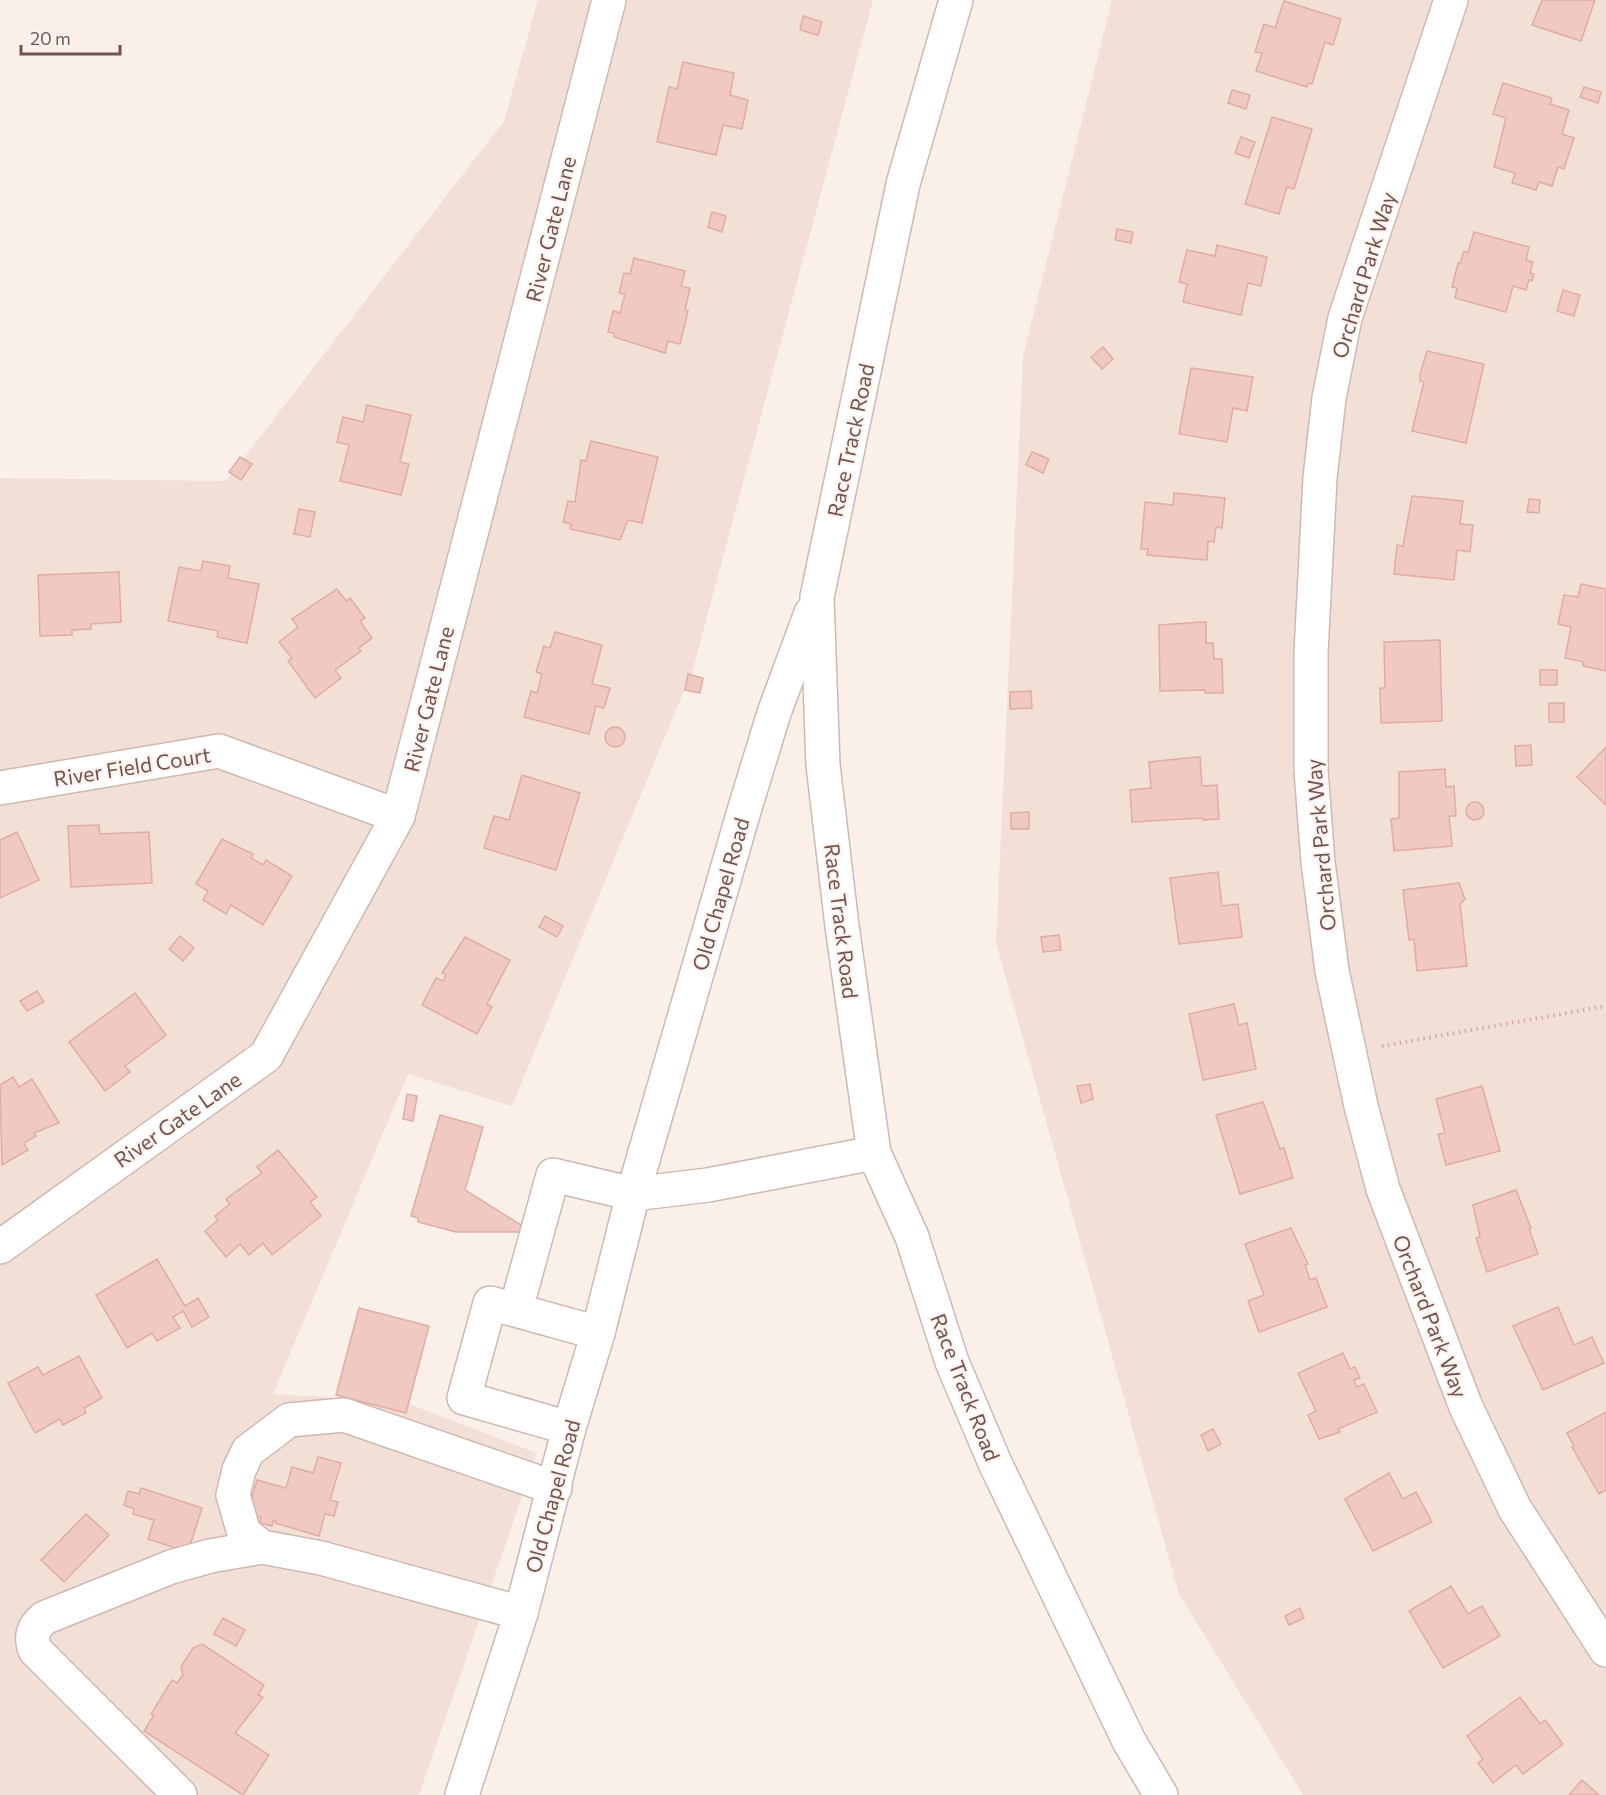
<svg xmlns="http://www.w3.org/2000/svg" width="1606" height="1795" font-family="Commissioner,sans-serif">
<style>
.residential{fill:#f2e0d7}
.building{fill:#efc9c2;stroke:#e0aca4;stroke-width:1.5}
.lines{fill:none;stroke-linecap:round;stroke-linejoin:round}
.minor-casing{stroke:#cfb8b2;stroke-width:36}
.path{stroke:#d4aca5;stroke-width:4;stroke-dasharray:1.5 4.5;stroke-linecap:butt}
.minor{stroke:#fff;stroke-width:33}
.labels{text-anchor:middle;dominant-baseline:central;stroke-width:4.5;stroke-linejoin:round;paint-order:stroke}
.street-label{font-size:21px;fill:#74534e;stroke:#fef4ef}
</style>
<rect width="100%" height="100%" fill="#fbf0e9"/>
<g class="residential">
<path d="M538,0h335l-180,669 -181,437 -104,-32 -135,320 131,8 133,51 -118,342h-419v-1317l226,3 278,-360z"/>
<path d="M1112,0h494v1795h-303l-124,-201 -183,-651 27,-587z"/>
</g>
<g class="building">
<path d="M1542,0h53l-14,41 -49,-16z"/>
<path d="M1284,1l57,18 -8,26 -8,-3 -13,42 -4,-1 -1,4 -51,-16 6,-18 -7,-1 9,-28 11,4z"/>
<path d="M803,16l19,6 -4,13 -18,-5z"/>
<path d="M683,62l51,11 -4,22 18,5 -6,29 -19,-4 -7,30 -59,-13 12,-55 8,2z"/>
<path d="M1503,83l49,15 -2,6 19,6 -7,24 12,4 -10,31 -6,-2 -6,19 -13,-4 -3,8 -24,-7 3,-10 -21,-6 12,-49 -13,-4z"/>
<path d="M1584,87l17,5 -3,11 -18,-6z"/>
<path d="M1232,90l18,5 -4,14 -18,-6z"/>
<path d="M1272,117l40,12 -18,60 -7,-2 -8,27 -34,-10z"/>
<path d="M1241,137l14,5 -6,16 -14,-5z"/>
<path d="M712,212l14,4 -4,16 -14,-5z"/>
<path d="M1117,229l16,3 -2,11 -16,-3z"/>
<path d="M1474,232l55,15 -3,13 7,2 -3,11 4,1 -2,7 -3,-1 -3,10 -13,-4 -7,26 -51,-14 2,-10 -5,-1 6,-24 2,1 4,-13 4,2z"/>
<path d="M1217,245l50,12 -6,29 -13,-3 -7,32 -58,-13 4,-18 -8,-2 8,-32 28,6z"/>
<path d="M634,258l51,13 -4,15 9,2 -5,22 3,1 -8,33 -12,-3 -3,12 -51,-16v-4l-6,-1 5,-21 7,2 5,-19 -6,-1 5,-20 6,1z"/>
<path d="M1563,290l17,5 -6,21 -17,-5z"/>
<path d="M1103,347l10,12 -11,10 -11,-12z"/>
<path d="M1427,351l57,13 -18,79 -54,-12 12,-49 -4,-1v-7z"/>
<path d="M1191,368l62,9 -6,34 -14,-3 -6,34 -48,-8z"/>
<path d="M367,405l44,10 -11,47 9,2 -8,31 -61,-14 9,-36 -12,-3 6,-25 20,5z"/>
<path d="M591,441l67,16 -16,66 -14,-3 -8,20 -50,-11 1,-5 -8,-2 5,-21 7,1 6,-42 5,1z"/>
<path d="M1032,452l17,7 -6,14 -17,-8z"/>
<path d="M240,457l12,7 -11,16 -12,-8z"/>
<path d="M1174,493l51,5 -3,30 -6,-1 -2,15 -6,-1 -1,19 -60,-5 1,-6h-7l4,-47 28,3z"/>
<path d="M1412,496l51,5 -3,23 13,1 -3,27 -13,-2 -3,30 -60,-6 3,-29 6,1z"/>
<path d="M1529,499l11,1 -1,13 -12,-1z"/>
<path d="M299,509l16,3 -5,25 -16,-3z"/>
<path d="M203,561l27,5 -2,12 31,6 -12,59 -30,-6 1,-6 -50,-10 11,-54 22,4z"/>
<path d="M119,572l2,50 -30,2v5l-19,1v5l-32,1 -2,-61z"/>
<path d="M1581,584l25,5v82l-23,-5 1,-4 -19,-4 6,-31 -13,-3 6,-29 14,2z"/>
<path d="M337,589l9,12 4,-3 15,20 -5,3 12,17 -13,10 2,3 -26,19 6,8 -26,20 -27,-37 4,-3 -13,-16 19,-15 -6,-8z"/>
<path d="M1202,622h4v21h7l1,16h8l1,34h-18v-3l-45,1 -1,-66z"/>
<path d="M555,632l47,13 -10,39 18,4 -6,20 -8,-2 -7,28 -65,-17 7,-26 6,2 5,-19 -6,-2 8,-26 6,2z"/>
<path d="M1440,640l2,81 -61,2 -1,-35h5l-1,-46z"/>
<rect x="1540" y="670" width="17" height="15"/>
<path d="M688,674l15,4 -3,15 -15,-3z"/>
<path d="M1031,691l1,17 -22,1v-17z"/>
<rect x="1549" y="703" width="15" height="19"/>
<circle cx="615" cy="737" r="10"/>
<path d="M1531,745l1,20 -16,1 -1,-20z"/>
<path d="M1606,747v58l-29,-28z"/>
<path d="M1196,757h4l2,29 15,-1 2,34 -16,1 -1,-2 -70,4 -2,-32 21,-2 -2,-26z"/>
<path d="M1445,769l1,18 8,-1 2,30h-7l3,30 -58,5 -3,-32 8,-1v-46z"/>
<path d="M522,775l58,18 -24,77 -72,-22 10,-32 15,4z"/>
<circle cx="1475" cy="811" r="9"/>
<path d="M1029,812v17h-18v-16z"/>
<path d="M99,825l1,9 49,-2 3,51 -81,4 -3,-61z"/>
<path d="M17,832l22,48 -39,18v-58z"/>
<path d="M222,839l31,15 -2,4 12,7 3,-5 26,16 -29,49 -32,-20 -5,9 -23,-14 5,-9 -12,-7z"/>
<path d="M1218,872l4,34 16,-2 4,33 -63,7 -9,-66z"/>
<path d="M1459,883l6,16 -5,5 7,62 -50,5 -3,-32 -5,1 -6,-50z"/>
<path d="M545,916l18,10 -6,11 -18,-10z"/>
<path d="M1059,935l2,15 -18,2 -2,-15z"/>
<path d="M180,936l14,12 -11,13 -14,-12z"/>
<path d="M465,937l45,23 -23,44 5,3 -15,27 -55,-29 14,-27 7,3 3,-6 -4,-2z"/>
<path d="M37,991l7,11 -17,9 -7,-10z"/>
<path d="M135,993l31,42 -41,31 5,6 -25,19 -36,-49z"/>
<path d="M1234,1004l5,21 8,-2 9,46 -53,11 -14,-66z"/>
<path d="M13,1077l6,10 13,-8 27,44 -25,10 2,3 -12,7 4,7 -26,15 -2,-80z"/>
<path d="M1090,1084l3,15 -12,4 -4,-17z"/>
<path d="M1482,1086l18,65 -54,14 -8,-31 7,-1 -9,-34z"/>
<path d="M407,1094l10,2 -4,25 -10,-2z"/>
<path d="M1263,1102l17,47 4,-1 9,30 -53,16 -24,-79z"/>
<path d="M440,1115l43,12 -18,63 67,42h-76l-38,-10v-4l-7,-2z"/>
<path d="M278,1150l39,47 -7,5 11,14 -49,39 -9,-12 -14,12 -9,-11 -14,13 -21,-26 13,-11 -3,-4 15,-12 -4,-5 36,-26 -5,-6z"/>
<path d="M1516,1190l15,38 -2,1 9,25 -51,18 -11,-34 4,-1 -7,-32z"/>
<path d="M1291,1228l17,36 -3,1 5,15 6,-2 11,29 -68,25 -11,-31 16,-6 -19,-51z"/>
<path d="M157,1259l28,47 13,-8 11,19 -17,10 -9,-16 -10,6 7,11 -23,13 -5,-8 -25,15 -31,-53z"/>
<path d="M1558,1307l16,38 18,-8 12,26 -61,27 -30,-64z"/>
<path d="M359,1308l70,18 -23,87 -70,-18z"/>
<path d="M1343,1353l7,16 5,-2 5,11 -6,2 3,7 7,-3 13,28 -39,17 2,3 -21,7 -11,-24 8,-4 -18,-38z"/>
<path d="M79,1356l23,42 -18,10 2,5 -23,12 -3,-6 -25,14 -27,-50 30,-16 5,8z"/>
<path d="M1606,1412v78l-7,4 -27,-47 2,-1 -7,-13z"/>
<path d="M1213,1429l8,15 -13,7 -7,-16z"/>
<path d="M318,1457l23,6 -11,37 8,2 -4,14 -9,-2 -6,22 -44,-13 1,-2 -3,-1 -1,6 -12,-3 1,-6 -14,-3 10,-34 29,8 6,-21 21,6z"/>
<path d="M1389,1473l14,26 13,-7 16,30 -59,29 -28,-52z"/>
<path d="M141,1488l61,20 -14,44 -40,-13 6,-19 -21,-6 1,-5 -10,-4 4,-14 11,3z"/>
<path d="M86,1514l23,21 -45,47 -23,-22z"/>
<path d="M1451,1586l17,28 14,-8 18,30 -57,32 -34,-57z"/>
<path d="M1300,1608l4,10 -15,7 -4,-9z"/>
<path d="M223,1618l22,12 -9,16 -22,-12z"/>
<path d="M202,1644l62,41 -6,10 5,2 -28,36 34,22 -26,40 -99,-64 10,-16 -3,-1 21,-34 5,3 6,-8 -2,-8 12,-19z"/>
<path d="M1520,1697l20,27 5,-4 18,24 -40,30 -7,-9 -23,18 -15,-20 5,-4 -16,-23z"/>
<path d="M1582,1780l17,15h-30z"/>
</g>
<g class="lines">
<defs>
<g id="minor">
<path d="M956,0l-53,184 -86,413 6,168 19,161 32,227 38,84 40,125 43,101 134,278 32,54"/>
<path d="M1451,0l-106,318 -16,80 -9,80 -9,175v117l7,92 14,109 29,135 22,83 83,218 49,102 91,141"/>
<path d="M0,788l219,-37 179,65"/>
<path d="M0,1247l266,-191 132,-240 211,-816"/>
<path d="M516,1309l37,-134 80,19 75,-9 166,-32"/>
<path d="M569,1428l-105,-30 26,-95 108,30"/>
<path d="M521,1613l-200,-55 -59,-11 -18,-14 -11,-38 6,-25 9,-19 41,-31 55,-5 211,73"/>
<path d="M180,1795l-145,-145c-5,-14 -2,-22 9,-32l127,-51 39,-11 52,-9"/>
<path d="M462,1795l59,-182 48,-185 29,-95 35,-139 111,-383 30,-98 37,-100"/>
</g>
</defs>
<use href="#minor" class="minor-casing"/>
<path class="path" d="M1382,1046l224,-40"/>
<use href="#minor" class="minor"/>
</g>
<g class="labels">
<g class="street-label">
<text transform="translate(550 229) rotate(-76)">River Gate Lane</text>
<text transform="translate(1363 275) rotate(-73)">Orchard Park Way</text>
<text transform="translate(850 440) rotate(-78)">Race Track Road</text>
<text transform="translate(428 699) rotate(-76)">River Gate Lane</text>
<text transform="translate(132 766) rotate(-9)">River Field Court</text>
<text transform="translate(1320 845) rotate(-95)">Orchard Park Way</text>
<text transform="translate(720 894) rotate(-74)">Old Chapel Road</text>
<text transform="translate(842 921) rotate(83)">Race Track Road</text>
<text transform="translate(177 1119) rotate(-35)">River Gate Lane</text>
<text transform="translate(1431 1316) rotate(69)">Orchard Park Way</text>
<text transform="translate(966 1387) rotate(69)">Race Track Road</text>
<text transform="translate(552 1496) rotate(-75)">Old Chapel Road</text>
</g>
</g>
<path d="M21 45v9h99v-9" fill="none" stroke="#74534e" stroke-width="3"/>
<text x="30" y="45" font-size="18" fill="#74534e" stroke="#fef4ef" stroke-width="4.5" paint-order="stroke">20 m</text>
</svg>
